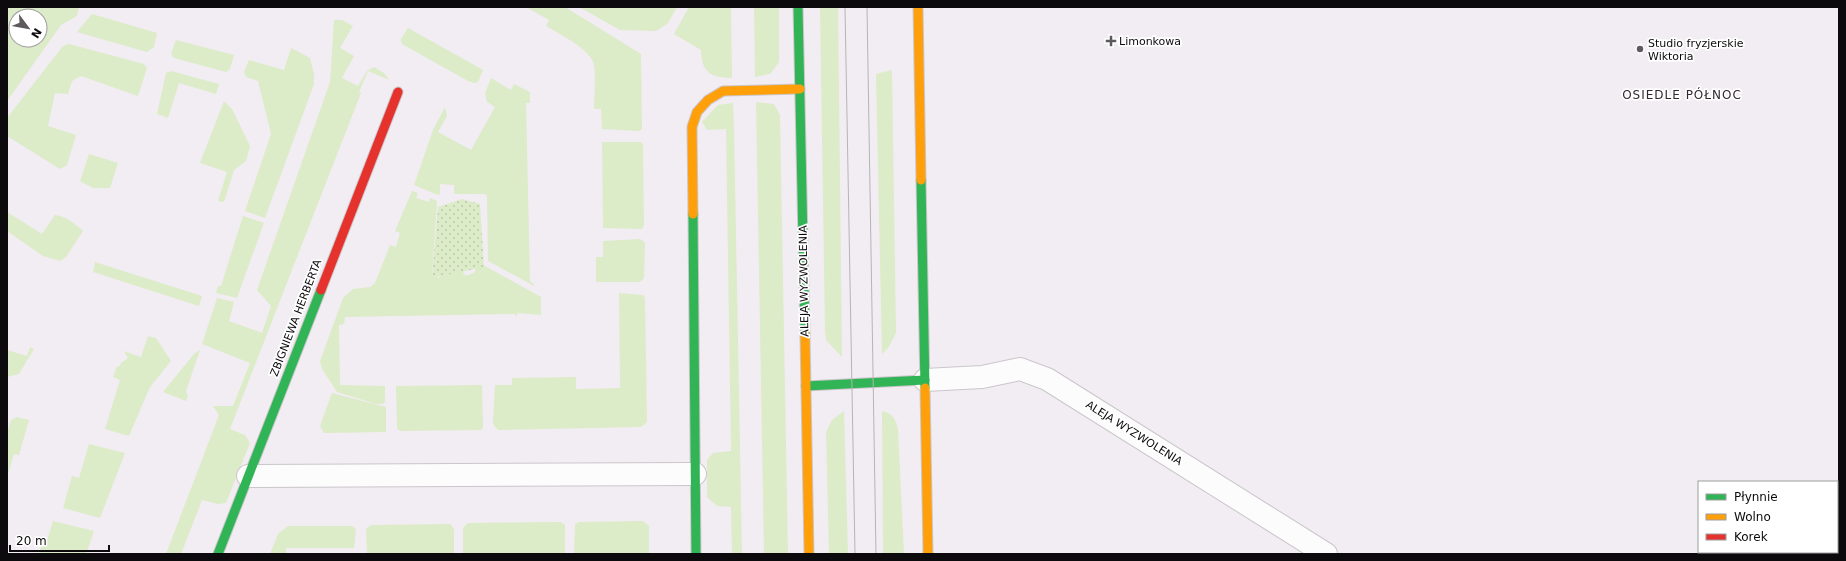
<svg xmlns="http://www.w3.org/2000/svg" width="1846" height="561" font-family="'DejaVu Sans',sans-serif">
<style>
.green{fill:#dcebc8;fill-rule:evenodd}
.park{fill:url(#park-dots)}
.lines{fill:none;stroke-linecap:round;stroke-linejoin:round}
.street-casing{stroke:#cac6ca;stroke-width:24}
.fast-casing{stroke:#cac6ca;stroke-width:11}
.slow-casing{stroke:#cac6ca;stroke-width:11}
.jam-casing{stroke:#cac6ca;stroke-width:11}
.street{stroke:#fdfcfd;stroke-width:22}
.fast{stroke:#30b455;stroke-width:9}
.slow{stroke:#ff9f0a;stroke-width:9}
.jam{stroke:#e5322d;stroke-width:9}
.tram{stroke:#b6b4b6;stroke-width:1}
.poi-dot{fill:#5d595d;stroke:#fff;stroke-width:1.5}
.labels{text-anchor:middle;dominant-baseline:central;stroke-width:3.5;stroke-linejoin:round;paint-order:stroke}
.poi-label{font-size:11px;fill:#0d0a0d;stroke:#fff;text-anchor:start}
.street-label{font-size:11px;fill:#0d0a0d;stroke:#fff}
.neighbourhood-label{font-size:12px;letter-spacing:1px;fill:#302930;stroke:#fff}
</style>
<defs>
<pattern id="park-dots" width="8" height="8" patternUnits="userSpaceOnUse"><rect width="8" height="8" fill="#dcebc8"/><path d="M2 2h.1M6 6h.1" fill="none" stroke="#bcc8ab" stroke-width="1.8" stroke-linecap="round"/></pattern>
</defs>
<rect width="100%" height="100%" fill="#f2edf2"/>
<g class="green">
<path d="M7,7h72l-2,9 -16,9 -54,76zM16,16h24v24h-24z"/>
<path d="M526,7h39l76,47 1,75 -3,2 -37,-2 -1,-20h-7c0,-12 2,-33 0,-44 -3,-16 -35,-31 -48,-39l3,-6z"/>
<path d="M579,7h98l-9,16 -12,8 -36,-1z"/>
<path d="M689,7h42l1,71c-22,-1 -30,-5 -31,-28l-27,-16z"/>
<path d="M754,7h25v55l-9,12 -15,3z"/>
<path d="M820,7h18l4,350 -16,-17 -1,-9z"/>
<path d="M92,14l65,19 -3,14 -7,5 -70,-20z"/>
<path d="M334,20h8l11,6 -13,22 14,8 -12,22 16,8 9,-15 7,-4 10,6 5,7 -21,-9 -9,21 2,1 -131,336 15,6 5,8 -24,60 -8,1 -16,-4 -21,54h-15l53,-139 -6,-9h20l17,-43 -48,-19 15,-46 17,4 -5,19 33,12 9,-27 -14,-16 73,-208z"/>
<path d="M408,28l75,42 -5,12 -4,1 -6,-2 -66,-37 -1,-5z"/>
<path d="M176,40l58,15 -4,14 -4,3 -52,-14 -3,-4z"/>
<path d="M69,44l75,20 3,4 -9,28 -57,-20 -9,5 -4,13 -13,-1 -7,33 28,9 -9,30 -7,4 -53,-33v-18l56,-72z"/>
<path d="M291,48l19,10 4,16v10l-49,134 -20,-7 26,-77 -13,-53 -12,-4 -2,-5 5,-12 35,10z"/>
<path d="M892,70l4,263 -8,15 -6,6 -6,-280z"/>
<path d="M171,71l48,13 -3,10 -37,-11 -11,35 -11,-4 9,-41z"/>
<path d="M491,78l20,12 3,-6 16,8v11h-4l4,179 3,1 1,3 -46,-25 -1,-65 -2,-2h-31v-9l-14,-1v10l-2,1 -24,-10 19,-55 12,-23 2,9 -9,16 33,18 24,-43 -8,-5 -2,-9z"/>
<path d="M224,101l8,8 18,37 -4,15 -12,9 -10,32 -6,-1 9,-29 -27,-9z"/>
<path d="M756,102l18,2 6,11 8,439h-24z"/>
<path d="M733,103l1,25 8,426h-10l-1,-47 -14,-1 -10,-9v-37l6,-7 18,-2 -5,-322 -19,1 -5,-8 16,-17z"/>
<path d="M602,142h39l2,3 1,80 -2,4 -39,-1z"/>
<path d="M89,154l29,9 -8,25h-17l-13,-7z"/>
<path d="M412,191l6,2 -2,5 13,4 1,-4 7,3 -5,74 6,3 23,-12v4l5,6 9,-4 1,-11 65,36v18l-23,-2 -2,4 -1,-3 -170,3 -1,7 -5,1 1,60 45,1v16l-2,2h-7l-39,-12 -15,-23 -2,-8 23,-63 10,-9 17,-2 5,-4 15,-38 6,2 4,-14 -5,-2z"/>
<path d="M7,212l35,22 13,-19c11,1 20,9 28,16l-17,26 -6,4 -17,-5 -36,-25z"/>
<path d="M243,216l21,7 -27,75 -21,-5 2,-7h3z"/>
<path d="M640,239l5,4 -1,35 -4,4h-44v-25h7v-16z"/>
<path d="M95,262l107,34 -3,10 -106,-34z"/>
<path d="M619,293l24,2 2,3 2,124 -6,5 -143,3 -5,-6 2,-39h17v-7l64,-1v12l44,-1z"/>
<path d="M148,336l8,2 15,23 -21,26 -21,49 -24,-7 15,-49 -7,-3 4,-11 2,1 2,-4 7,-5 -4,-7 17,6z"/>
<path d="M30,347l4,2 -15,25 -12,3v-27l20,6z"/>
<path d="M200,350l-14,41 2,5 -2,5 -23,-9 31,-38z"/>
<path d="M482,385l1,42 -2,3 -80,1 -4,-2 -1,-43z"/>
<path d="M332,393l54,14v25l-62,1 -4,-7z"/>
<path d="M844,411l4,143h-19l-3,-122 6,-12z"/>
<path d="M882,411c10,2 14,8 16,18l6,125h-21z"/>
<path d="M17,417l12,3 -10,35 -5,-1 -7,23v-44l4,-13z"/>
<path d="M89,444l36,9 -25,65 -37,-10 9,-32 7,2z"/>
<path d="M53,521l41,10 -8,23h-47l4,-14 4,1z"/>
<path d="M643,521l6,5v28h-75l1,-29 3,-3z"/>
<path d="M561,522l4,3v29h-102v-26l5,-5z"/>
<path d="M450,524l4,5v25h-87l-1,-25 5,-4z"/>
<path d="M288,526h64l4,3 -2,19h-68v6h-16l8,-20z"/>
</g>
<path class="park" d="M462,199l18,5 4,63 -52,11 6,-71z"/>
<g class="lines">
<defs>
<g id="street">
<path d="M925,380l57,-3 38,-8 27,10 279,175"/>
<path d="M248,476l447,-2"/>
</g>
<g id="fast">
<path d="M798,7l7,328"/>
<path d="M921,180l4,208"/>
<path d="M693,214l3,340"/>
<path d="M806,386l119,-6"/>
<path d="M218,554l103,-264"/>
</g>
<g id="slow">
<path d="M918,7l3,173"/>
<path d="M693,214l-1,-87 5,-15 11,-12 15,-9 77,-2"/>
<path d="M805,335l4,219"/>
<path d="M925,388l3,166"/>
</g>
<path id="jam" d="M321,290l77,-198"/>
</defs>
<use href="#street" class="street-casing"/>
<use href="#fast" class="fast-casing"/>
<use href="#slow" class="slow-casing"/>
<use href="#jam" class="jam-casing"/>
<use href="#street" class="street"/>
<use href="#fast" class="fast"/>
<use href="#slow" class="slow"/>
<use href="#jam" class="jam"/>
<g class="tram">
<path d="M845,7l10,547"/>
<path d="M867,7l9,547"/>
</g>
</g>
<g class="poi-dot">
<path d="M1109 35h4v4h4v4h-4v4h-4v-4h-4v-4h4z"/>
<circle cx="1640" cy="49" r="4"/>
</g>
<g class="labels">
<g class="poi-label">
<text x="1119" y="41">Limonkowa</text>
<text x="1648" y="43">Studio fryzjerskie<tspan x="1648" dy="13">Wiktoria</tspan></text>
</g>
<g class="street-label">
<text transform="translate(804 281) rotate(-91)">ALEJA WYZWOLENIA</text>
<text transform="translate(296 318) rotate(-69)">ZBIGNIEWA HERBERTA</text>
<text transform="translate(1134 433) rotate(32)">ALEJA WYZWOLENIA</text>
</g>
<g class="neighbourhood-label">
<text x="1682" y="95">OSIEDLE PÓŁNOC</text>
</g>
</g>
<rect width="1846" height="561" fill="none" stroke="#0d0a0d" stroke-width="16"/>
<rect x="1698" y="481" width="140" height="72" fill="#ffffff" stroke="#9e9d9e"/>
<rect x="1706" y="494" width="20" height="6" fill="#30b455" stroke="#9e9d9e"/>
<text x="1734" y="501" font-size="12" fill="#0d0a0d">Płynnie</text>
<rect x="1706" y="514" width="20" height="6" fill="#ff9f0a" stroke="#9e9d9e"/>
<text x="1734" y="521" font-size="12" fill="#0d0a0d">Wolno</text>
<rect x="1706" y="534" width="20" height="6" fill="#e5322d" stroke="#9e9d9e"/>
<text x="1734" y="541" font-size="12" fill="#0d0a0d">Korek</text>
<g transform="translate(28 28) rotate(122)"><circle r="19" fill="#ffffff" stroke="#9e9d9e"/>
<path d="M0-3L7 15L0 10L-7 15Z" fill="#5d595d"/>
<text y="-6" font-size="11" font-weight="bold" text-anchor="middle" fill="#0d0a0d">N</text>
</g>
<path d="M10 545v6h99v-6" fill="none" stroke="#0d0a0d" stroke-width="2"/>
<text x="16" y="545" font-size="12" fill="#0d0a0d" stroke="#ffffff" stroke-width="3" paint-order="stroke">20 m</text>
</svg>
